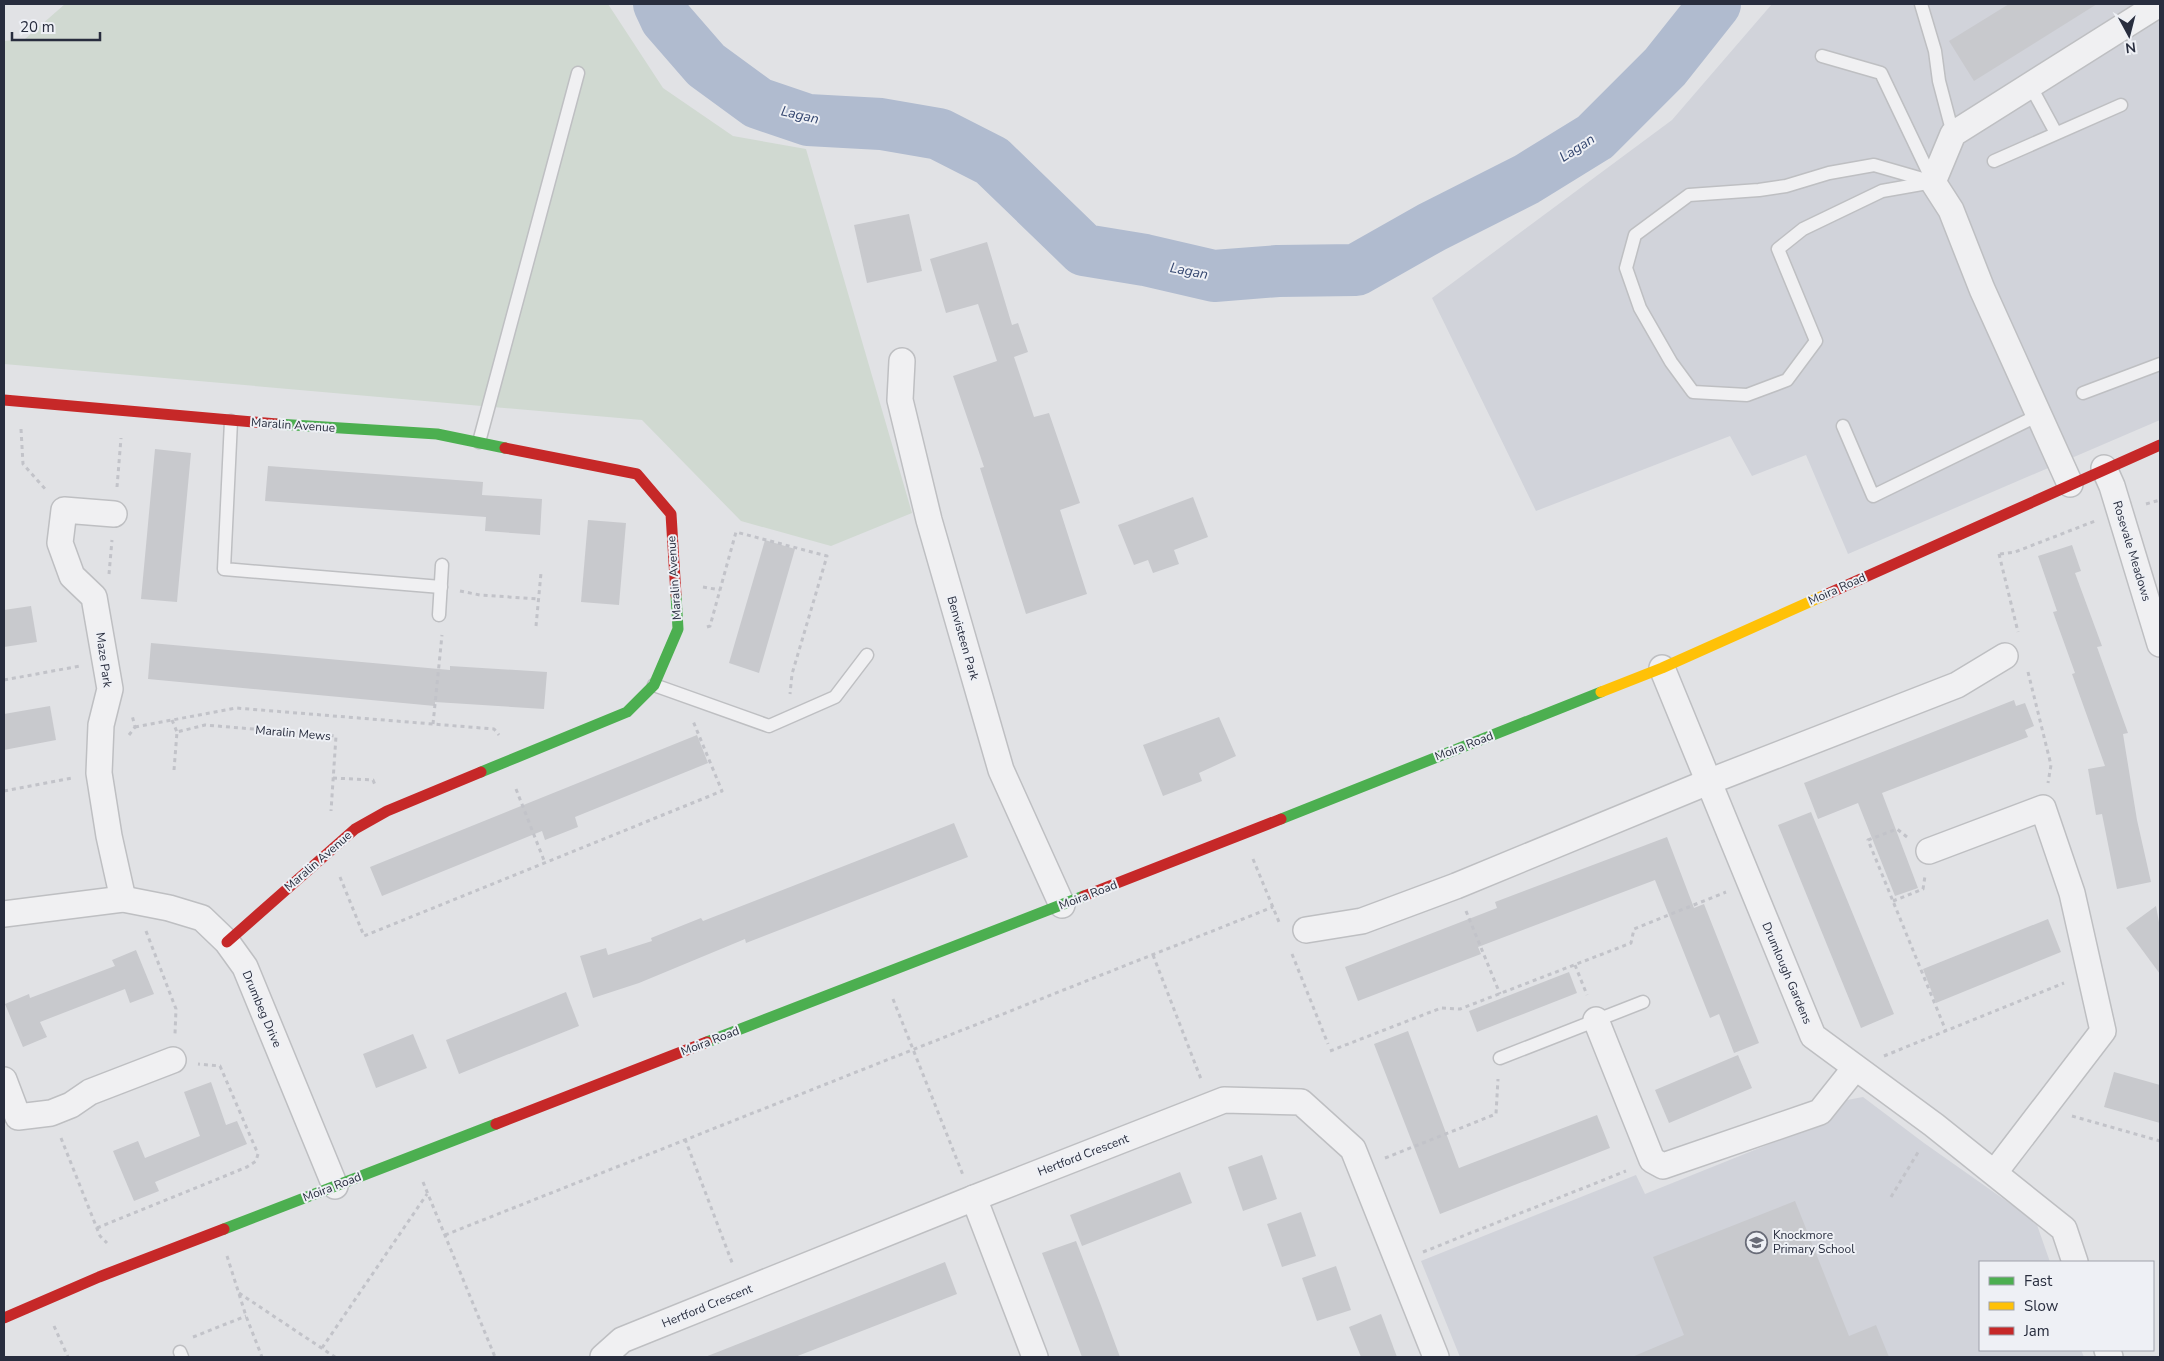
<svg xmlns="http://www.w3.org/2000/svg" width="2164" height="1361" font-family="'Nunito Sans',sans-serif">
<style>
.built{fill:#d1d3da}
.green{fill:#d0d9d1}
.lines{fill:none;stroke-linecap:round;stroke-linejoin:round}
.river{stroke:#b0bbcf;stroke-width:52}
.building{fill:#c8c9cd}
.lane-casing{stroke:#bebfc2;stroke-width:15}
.street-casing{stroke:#bebfc2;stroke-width:28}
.path{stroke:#c2c3c9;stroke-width:3;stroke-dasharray:4 4;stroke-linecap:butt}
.lane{stroke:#f0f0f2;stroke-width:12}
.street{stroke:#f0f0f2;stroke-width:25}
.fast{stroke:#4caf50;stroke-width:11}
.slow{stroke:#ffc107;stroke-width:11}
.jam{stroke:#c62828;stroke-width:11}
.labels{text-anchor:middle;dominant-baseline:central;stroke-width:4;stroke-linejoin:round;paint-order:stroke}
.street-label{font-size:12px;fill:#282d3e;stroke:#eef0f5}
.poi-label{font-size:12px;fill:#282d3e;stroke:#eef0f5;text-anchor:start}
.water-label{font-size:14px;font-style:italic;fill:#34466f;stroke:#eef0f5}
</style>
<rect width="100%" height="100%" fill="#e1e2e5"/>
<g class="built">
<path d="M1772,4h388v416l-312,134 -42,-99 -54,21 -22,-40 -194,75 -104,-213 240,-178z"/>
<path d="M1863,1097l61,46 112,79 14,40h-70v88h101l3,7h-624l-39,-96 215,-86 9,19 184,-74 18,-20z"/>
</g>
<path class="green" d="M65,4h543l55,84 70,48 73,13 106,364 -81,33 -90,-25 -99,-101 -638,-56v-323l21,-2z"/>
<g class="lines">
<path class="river" d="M659,4l7,15 40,46 52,38 50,17 73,4 58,10 53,27 92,89 61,10 69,16 64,-5 78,-1 76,-43 95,-48 68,-42 70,-70 50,-63"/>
</g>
<g class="building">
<path d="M2009,4h88l-123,77 -25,-40z"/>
<path d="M909,214l13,57 -55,12 -13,-58z"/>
<path d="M987,242l25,83 6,-2 10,29 -14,5 20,60 15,-4 31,90 -20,7 27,84 -61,20 -46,-146 4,-1 -31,-91 44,-15 -19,-57 -32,9 -16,-54z"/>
<path d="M155,449l36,4 -14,149 -36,-3z"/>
<path d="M268,466l215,16 -1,13 60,4 -2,36 -55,-4 1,-14 -221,-16z"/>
<path d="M1193,497l15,40 -34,13 5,14 -26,9 -5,-13 -14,5 -16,-40z"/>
<path d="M588,520l38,3 -7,82 -38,-3z"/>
<path d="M765,540l30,9 -36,124 -30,-10z"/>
<path d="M2072,545l9,26 -6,2 27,73 -5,1 31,86 -5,1 14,86 14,62 -34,7 -15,-75 -6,1 -8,-46 17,-3 -33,-92 3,-1 -22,-61 4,-1 -19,-55z"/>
<path d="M31,606l6,36 -33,5v-37z"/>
<path d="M151,643l299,27v-4l97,6 -3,37 -109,-7v4l-287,-27z"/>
<path d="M2014,700l2,6 9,-3 9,23 -9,4 3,7 -146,56 36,95 -23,8 -37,-93 -40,16 -14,-36z"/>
<path d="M50,706l6,34 -52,10v-36z"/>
<path d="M1219,717l17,39 -37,17 3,8 -39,15 -20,-51z"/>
<path d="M697,735l11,28 -133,54 3,10 -33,13 -3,-9 -160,65 -12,-29z"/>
<path d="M1811,812l83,202 -33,14 -83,-203z"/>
<path d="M954,823l14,34 -222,86 -1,-4 -106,44 -46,15 -13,-42 26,-8 2,7 44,-14 -1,-3 50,-20 2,3z"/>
<path d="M1667,837l27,71 10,-4 55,139 -25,10 -15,-39 -9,4 -55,-138 -177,67 3,7 -123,47 -13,-34 152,-59 -2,-6z"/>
<path d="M2156,906l4,22v46l-34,-46z"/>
<path d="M2048,919l13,33 -125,51 -13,-34z"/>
<path d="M136,950l18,44 -24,9 -5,-14 -85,33 7,15 -24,10 -18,-43 24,-10 1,4 85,-32 -3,-6z"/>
<path d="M1569,972l8,21 -100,39 -8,-21z"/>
<path d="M566,992l13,34 -120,48 -13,-34z"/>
<path d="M1408,1031l51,137 138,-53 13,33 -170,66 -66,-170z"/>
<path d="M413,1034l14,34 -51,20 -13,-34z"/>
<path d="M1738,1055l14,33 -83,35 -14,-33z"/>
<path d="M2114,1072l46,13v38l-56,-16z"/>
<path d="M211,1082l15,43 11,-4 10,23 -92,38 4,9 -25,10 -21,-50 25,-10 7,17 55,-22 -16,-44z"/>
<path d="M1262,1155l15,44 -34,12 -15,-44z"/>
<path d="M1180,1172l12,31 -110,43 -12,-31z"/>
<path d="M1795,1201l54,135 27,-11 13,32h-257l52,-22 -31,-78z"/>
<path d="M1301,1212l15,44 -34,11 -15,-43z"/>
<path d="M1076,1241l24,62 20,54h-38l-16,-42 -24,-62z"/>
<path d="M945,1262l12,32 -162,63h-90z"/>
<path d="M1336,1266l15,44 -34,11 -15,-43z"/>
<path d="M1381,1314l16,43h-36l-12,-30z"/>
</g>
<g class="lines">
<defs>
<g id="lane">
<path d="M1921,4l14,47 4,30 14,53"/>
<path d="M1822,56l59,17 52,109"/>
<path d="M2030,85l26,48"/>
<path d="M1994,161l127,-56"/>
<path d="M1874,165l59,17 -51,9 -79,38 -25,20 38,92 -29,39 -40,15 -54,-3 -22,-30 -31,-54 -14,-40 9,-33 54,-40 70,-5 27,-4 43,-13z"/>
<path d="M2083,393l77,-29"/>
<path d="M231,421l-7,148 217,18"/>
<path d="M1843,426l30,70 166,-81"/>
<path d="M479,442l99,-369"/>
<path d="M439,615l3,-50"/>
<path d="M654,685l115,41 66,-29 32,-42"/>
<path d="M1500,1058l143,-56"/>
<path d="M180,1352l2,5"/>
</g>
<g id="street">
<path d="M902,361l-2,39 29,120 72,250 61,135"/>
<path d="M2104,468l8,18 48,158"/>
<path d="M2070,484l-88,-195 -31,-79 -18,-28 20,-48 206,-130"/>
<path d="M114,514l-50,-4 -4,33 12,33 22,21 16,92 -9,36 -2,48 10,63 14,63"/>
<path d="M1662,668l151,368 121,89 130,104 11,33"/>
<path d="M1929,851l114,-43 29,85 31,138 -108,141"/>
<path d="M4,914l119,-15 46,9 33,10 25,24 18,25 90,219"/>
<path d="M1306,930l56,-9 94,-35 252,-104 249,-97 48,-29"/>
<path d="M1596,1020l56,140 11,6 157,-54 35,-44"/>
<path d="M4,1080l14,37 33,-4 20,-8 19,-13 83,-32"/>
<path d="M974,1198l61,159"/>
<path d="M2107,1350l3,7"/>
<path d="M603,1357l19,-17 352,-142 250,-98 77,2 52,47 83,208"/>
</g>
</defs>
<use href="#lane" class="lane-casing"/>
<use href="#street" class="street-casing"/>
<g class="path">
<path d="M21,429l2,35 24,27"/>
<path d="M117,487l4,-49"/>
<path d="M2146,504l14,-4"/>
<path d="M1999,554l19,78"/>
<path d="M2000,554l15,-2 80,-31"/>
<path d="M109,574l3,-34"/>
<path d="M703,587l17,3"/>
<path d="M460,591l20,4 59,4"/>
<path d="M536,626l5,-53"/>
<path d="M707,627l3,-1 26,-94 91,24 -35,118 -2,20"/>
<path d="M2028,672l23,93 -3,18"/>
<path d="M4,680l76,-14"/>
<path d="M172,720l5,12"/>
<path d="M433,724l9,-89"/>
<path d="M135,727l101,-19 258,21 5,6"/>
<path d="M129,735l6,-8 -3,-12"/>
<path d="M174,770l3,-38 28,-7 131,11 -5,75"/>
<path d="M333,778l40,2 2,5"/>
<path d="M516,789l29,74"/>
<path d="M4,791l68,-13"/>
<path d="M1907,837l-10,-8 -29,11 78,191"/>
<path d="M1253,859l26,63"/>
<path d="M340,877l24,59 358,-145 -29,-70"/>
<path d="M1893,901l30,-12 2,-13"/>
<path d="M1466,911l34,83"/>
<path d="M146,931l30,78 -1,25"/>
<path d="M1292,954l36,90"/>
<path d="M1153,955l48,124"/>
<path d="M1575,965l12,30"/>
<path d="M893,999l70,176"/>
<path d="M1330,1051l111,-43 19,1 171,-66 3,-14 92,-37"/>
<path d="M1884,1056l180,-73"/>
<path d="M2072,1116l88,25"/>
<path d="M61,1138l39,98 7,7"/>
<path d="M685,1139l48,126"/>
<path d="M1385,1158l111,-44 2,-35"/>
<path d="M423,1182l72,175"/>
<path d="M1891,1197l29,-48"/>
<path d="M97,1228l150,-61 9,-6 2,-7 -38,-88 -22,-2"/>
<path d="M445,1235l828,-328"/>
<path d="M1423,1252l203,-81"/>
<path d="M227,1256l19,60 16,41"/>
<path d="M239,1293l96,64"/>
<path d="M54,1326l14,31"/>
<path d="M193,1337l53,-21"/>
<path d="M322,1348l105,-154"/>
</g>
<use href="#lane" class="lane"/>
<use href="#street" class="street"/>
<g class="fast">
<path d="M277,424l160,10 68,14"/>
<path d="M481,772l146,-60 27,-27 24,-56 -2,-34"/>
<path d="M1281,819l320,-127"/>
<path d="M707,1042l377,-146"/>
<path d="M224,1229l272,-105"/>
</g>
<path class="slow" d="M1601,692l61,-24 163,-73"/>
<g class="jam">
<path d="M4,400l273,24"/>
<path d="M505,448l132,26 34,40 5,81"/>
<path d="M1825,595l335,-150"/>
<path d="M1084,896l197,-77"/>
<path d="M227,942l128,-113 32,-18 94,-39"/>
<path d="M496,1124l211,-82"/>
<path d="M4,1318l95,-41 125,-48"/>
</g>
</g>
<defs>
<symbol id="school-ring" viewBox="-11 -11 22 22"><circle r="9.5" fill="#eef0f5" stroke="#696c78" stroke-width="1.5"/><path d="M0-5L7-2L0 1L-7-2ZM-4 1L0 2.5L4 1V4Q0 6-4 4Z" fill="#696c78"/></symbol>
</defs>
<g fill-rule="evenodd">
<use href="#school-ring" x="1744" y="1230" width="25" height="25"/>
</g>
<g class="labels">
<g class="street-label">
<text transform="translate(293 425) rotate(4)">Maralin Avenue</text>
<text transform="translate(2132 551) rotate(73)">Rosevale Meadows</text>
<text transform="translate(674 578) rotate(-94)">Maralin Avenue</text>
<text transform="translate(1837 589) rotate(-24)">Moira Road</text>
<text transform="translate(963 638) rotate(74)">Benvisteen Park</text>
<text transform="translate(104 660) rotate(82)">Maze Park</text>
<text transform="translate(293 733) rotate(5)">Maralin Mews</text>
<text transform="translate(1464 746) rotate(-21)">Moira Road</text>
<text transform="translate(318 861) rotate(-41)">Maralin Avenue</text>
<text transform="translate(1088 895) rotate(-21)">Moira Road</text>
<text transform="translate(1787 973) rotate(67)">Drumlough Gardens</text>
<text transform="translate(262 1009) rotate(67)">Drumbeg Drive</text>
<text transform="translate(710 1041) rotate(-21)">Moira Road</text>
<text transform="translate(1083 1155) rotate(-21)">Hertford Crescent</text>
<text transform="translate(332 1187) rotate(-21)">Moira Road</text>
<text transform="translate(707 1306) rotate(-22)">Hertford Crescent</text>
</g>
<g class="poi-label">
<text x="1773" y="1235">Knockmore<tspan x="1773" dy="14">Primary School</tspan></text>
</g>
<g class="water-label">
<text transform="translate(800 115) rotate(13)">Lagan</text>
<text transform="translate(1577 148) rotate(-33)">Lagan</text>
<text transform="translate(1189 271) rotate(11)">Lagan</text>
</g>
</g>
<rect width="2164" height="1361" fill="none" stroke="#282d3e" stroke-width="10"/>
<rect x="1979" y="1261" width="175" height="90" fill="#eef0f5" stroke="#9fa2ac"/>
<rect x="1989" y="1277" width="25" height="8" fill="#4caf50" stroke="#9fa2ac"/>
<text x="2024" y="1286" font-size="15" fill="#282d3e">Fast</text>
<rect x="1989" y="1302" width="25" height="8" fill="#ffc107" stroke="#9fa2ac"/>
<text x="2024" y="1311" font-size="15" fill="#282d3e">Slow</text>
<rect x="1989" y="1327" width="25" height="8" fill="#c62828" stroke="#9fa2ac"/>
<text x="2024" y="1336" font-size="15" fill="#282d3e">Jam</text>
<g transform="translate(2129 35) rotate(173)" stroke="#eef0f5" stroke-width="4" paint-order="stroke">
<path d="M0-4L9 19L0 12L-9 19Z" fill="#282d3e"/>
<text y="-8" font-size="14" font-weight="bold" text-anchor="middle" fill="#282d3e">N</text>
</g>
<path d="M12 32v8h88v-8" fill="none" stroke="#282d3e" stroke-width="2.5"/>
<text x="20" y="32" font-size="15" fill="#282d3e" stroke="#eef0f5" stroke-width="4" paint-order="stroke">20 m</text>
</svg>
